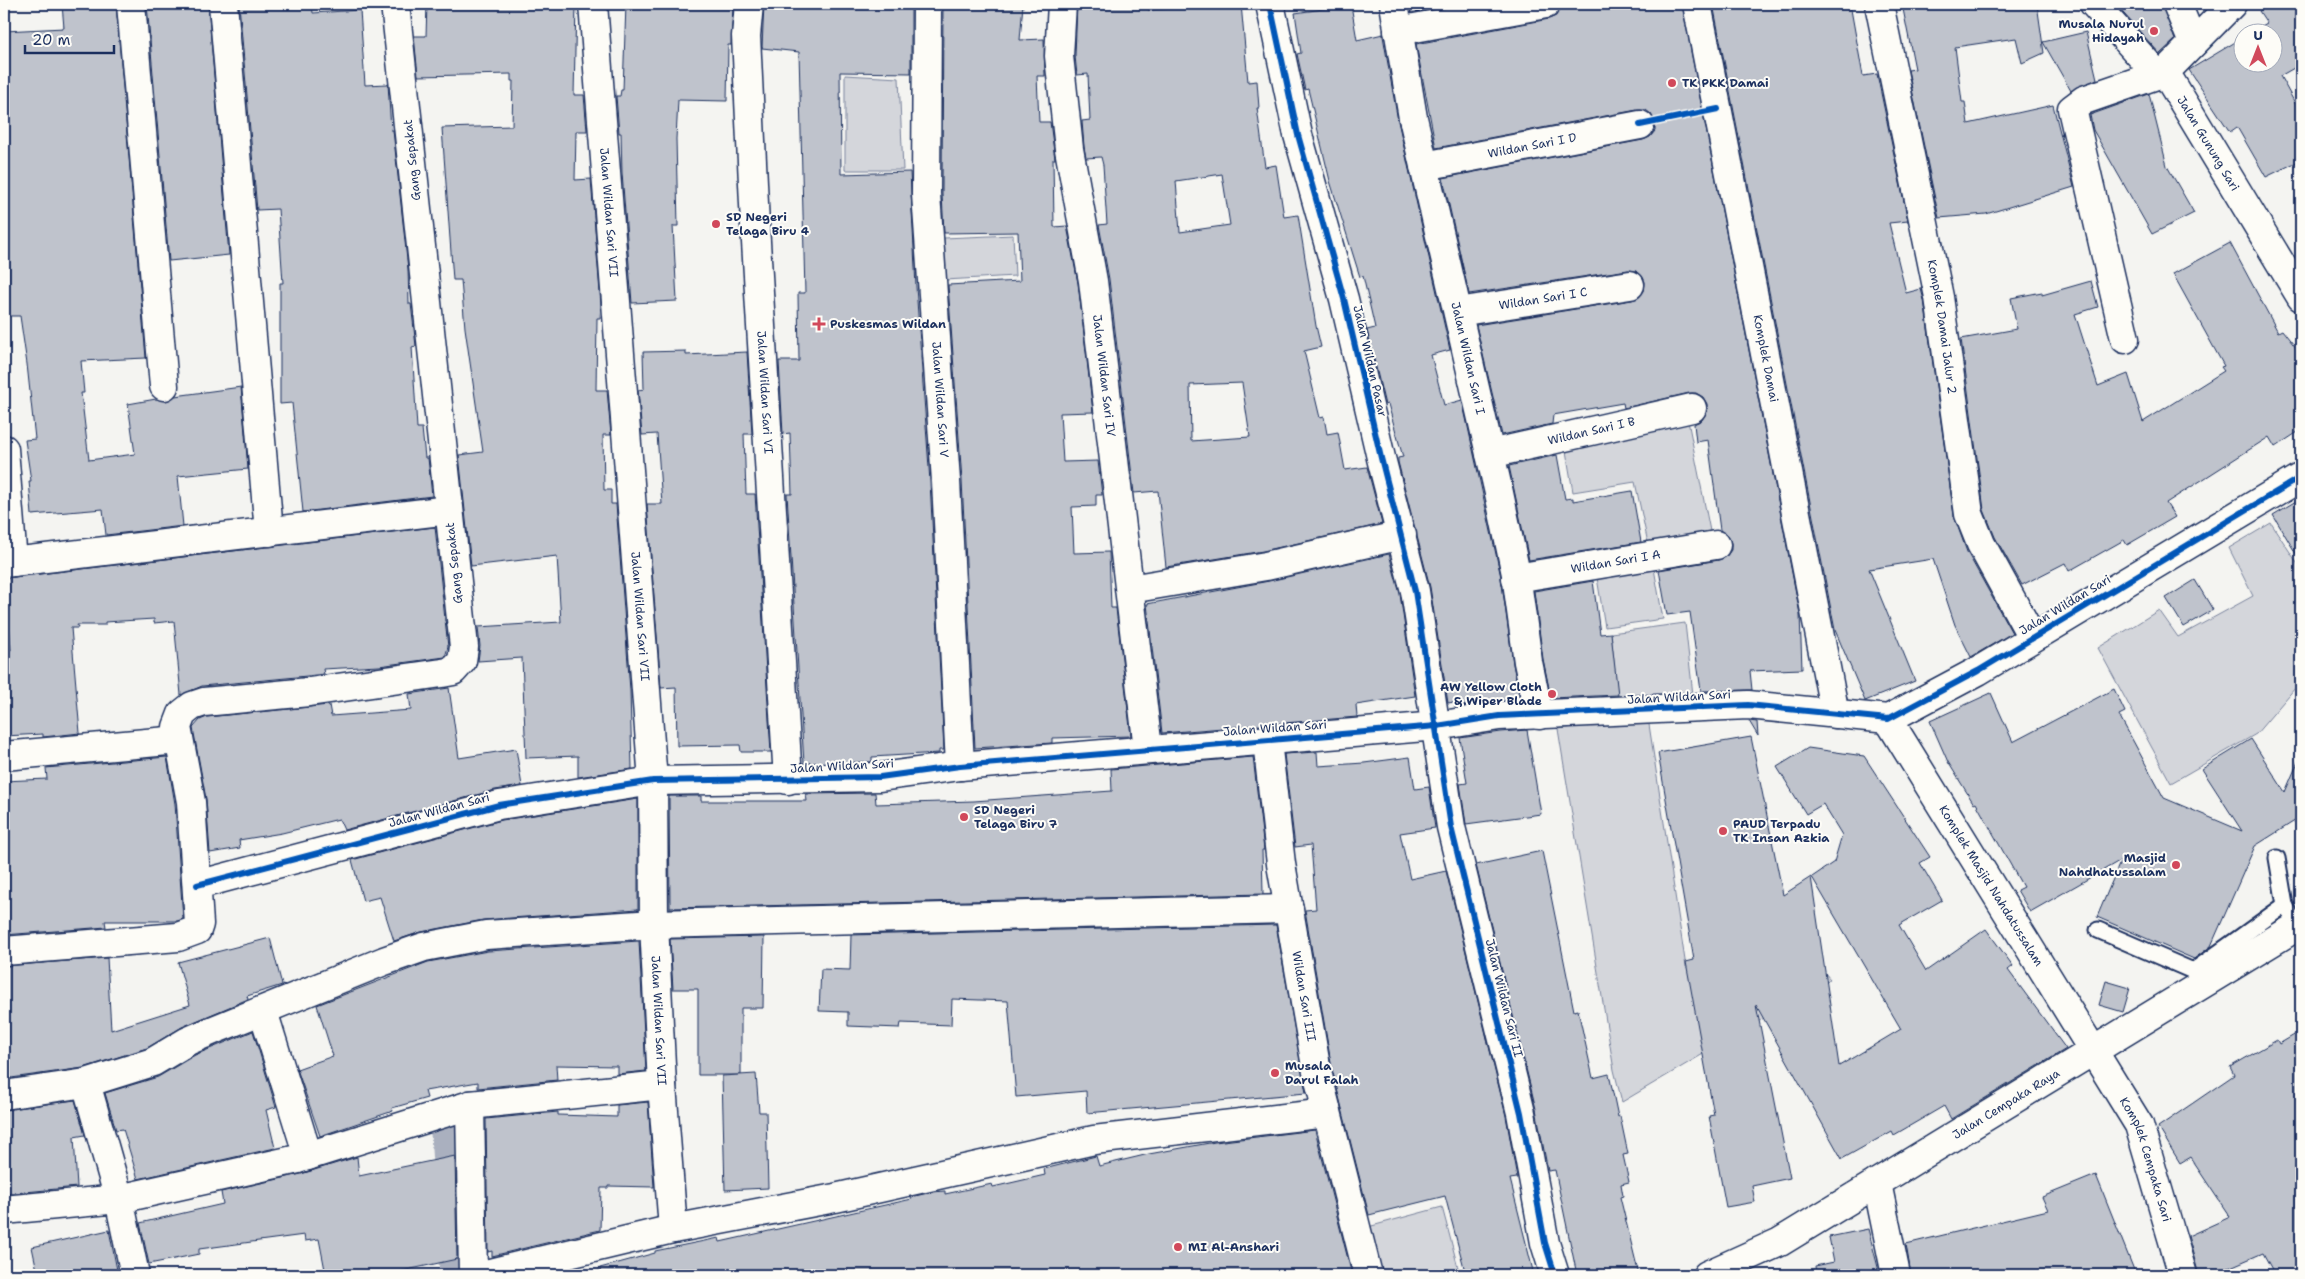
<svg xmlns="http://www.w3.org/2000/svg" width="2305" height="1279" font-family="'Shantell Sans',sans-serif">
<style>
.green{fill:#d4d6db;stroke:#78829c}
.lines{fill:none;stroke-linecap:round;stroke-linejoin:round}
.canal{stroke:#aab0bf;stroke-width:31}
.building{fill:#bfc3cc;stroke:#1b2f5e;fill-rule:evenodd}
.service-casing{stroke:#1b2f5e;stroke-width:19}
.minor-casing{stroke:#1b2f5e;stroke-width:31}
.tertiary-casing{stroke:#1b2f5e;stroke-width:31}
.service{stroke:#fdfcf7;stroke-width:15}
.minor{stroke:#fdfcf7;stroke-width:28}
.tertiary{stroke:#fdfcf7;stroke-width:28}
.cycleway-casing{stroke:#fdfcf7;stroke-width:9}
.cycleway{stroke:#0057b8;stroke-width:6}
.poi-dot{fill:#d1495b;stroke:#fdfcf7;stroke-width:2}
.labels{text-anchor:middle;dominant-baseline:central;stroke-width:4;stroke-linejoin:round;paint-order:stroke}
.poi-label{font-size:12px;font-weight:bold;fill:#1b2f5e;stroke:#fdfcf7;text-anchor:start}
.street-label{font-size:12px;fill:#1b2f5e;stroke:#fdfcf7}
</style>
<rect width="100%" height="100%" fill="#f4f4f1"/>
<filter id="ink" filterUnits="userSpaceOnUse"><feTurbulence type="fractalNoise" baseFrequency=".02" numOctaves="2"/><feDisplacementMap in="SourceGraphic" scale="10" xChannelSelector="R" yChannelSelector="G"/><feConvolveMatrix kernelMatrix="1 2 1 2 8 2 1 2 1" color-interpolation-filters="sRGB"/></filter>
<g filter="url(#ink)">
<g class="green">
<path d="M845,75l54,3 4,92h-58z"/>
<path d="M1013,235l2,41 -70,4 -1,-42z"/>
<path d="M1688,421l23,115 -62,12 -14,-66 -62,10 -8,-47z"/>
<path d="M2271,523l30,46v112l-45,53 -85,49 -73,-135 61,-38 19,27 75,-41 -24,-48z"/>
<path d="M1653,563l10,56 -58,8 -9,-56z"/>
<path d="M1685,623l8,72 -75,7 -7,-69z"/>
<path d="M1648,718l38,249 89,-13 43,11 12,14 -208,123 -8,-32 -56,-341z"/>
<path d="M1442,1207l18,68h-79l-13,-48z"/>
</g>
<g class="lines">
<path class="canal" d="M446,1133l9,142"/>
</g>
<g class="building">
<path d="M62,4h54l30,354 -65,3 3,32h-3l8,67 46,-6 -7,-50 28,-5 10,2 9,-5 66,-9 7,82 -70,7 5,50 -77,9 -3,-26 -71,6 -3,-34h2l-6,-41 10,-1 -8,-75 -7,-48h-12l1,-86h-4l2,-48h-3v-151l60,-3z"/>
<path d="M147,4h61l21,251 -60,6z"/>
<path d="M239,4h73l1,9 47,-3 5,75 23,-1 3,46h2l15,139 1,35h2l5,42 -4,1 5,81h5l3,30h3l4,38 -129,16 -11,-109 -12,1v-121h3l-5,-74 -21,1z"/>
<path d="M427,4h149l-2,91h10l3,36h-11l-1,49 16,-1 10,126 -1,13h-3l-1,72h11l4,45h-8l1,55h7v14h5l14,186 2,79 -54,8v-21l-52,2 -4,-100 -44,3 2,-15 -2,-19 83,-5 -4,-66 -86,10 -12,-111 24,-3 -18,-124 -4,-48h-8l-11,-152 70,-2 1,-45h-2v-7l-93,2 -4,-40h12z"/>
<path d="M626,4h66l41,3 -2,38h-3l-1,56 -49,-1 -2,39 2,87h-5l4,75 -45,2 -10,-130 -1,-40h-2l-3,-37h4l1,-6h2z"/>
<path d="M764,4h84l63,3v66l-71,-1 1,102 69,-2 6,115 14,195 14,268h-5v3l-67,4v5l-68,1 -17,-269h5l-2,-61 -7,1 -4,-73h20l-1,-68h7l-6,-241 -37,-4z"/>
<path d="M943,4h80l-3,36 24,-1 1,37h-8l2,46h11l5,37h-2l1,68 13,-1 11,57 15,129 -33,1 3,49 35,-1 4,34h-6v11l-24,1 2,46 35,-1 2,56h5l15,128 -79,2v5l-77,5 -13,-268 -14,-195 72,-4 -2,-49 -74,1 -2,-39z"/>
<path d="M1077,4h71v6l93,-6 7,78 9,-1 2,27h-2l8,59 11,-2 8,52 14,-2 18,111 5,21 -17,4 16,67 4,-1 3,17 11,-2 7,38 22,-3 15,57 -119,27 -97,16 -8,-76 -24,2 -25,-214 -10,-54 8,-1 -4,-59 -2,-8 -15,1 -2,-11 -2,-26 8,-1 -2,-46 -11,1 -2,-19zM1222,174l8,51 -50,7 -4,-51zM1242,383l8,54 -59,4 -1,-56z"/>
<path d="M1410,4h50l-49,9z"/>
<path d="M1561,4h121l118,610 2,55 -52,2 2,19 -51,1 -11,-79 -23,3 -8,-45 60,-10 7,-3 5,-7v-7l-3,-7 -8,-6 -12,-90 -12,2 -2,-18 8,-4 5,-8v-8l-4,-7 -7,-4h-7l-65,15 -1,-5 -70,12 -1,9 -50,11 -26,-110 156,-25 7,-3 5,-6 1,-9 -3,-6 -6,-5 -8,-1 -159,24 -26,-116 200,-38 7,-3 5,-6v-9l-4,-8 -5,-4h-9l-201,38 -20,-104 133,-25 7,-3z"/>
<path d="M1713,4h137l13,72 14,-2 31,147 -19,2 17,70 15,-4 3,11 30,216 13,36 45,81 -41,24 -16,-32 -22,-66 -64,10 46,112 -50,20 -30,-71z"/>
<path d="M1902,4h135l7,49 -22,10 -6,-25 -61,9 7,55h3l3,22 85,-19 21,82 -88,27 -47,4 -31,-148 7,-1z"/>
<path d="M2115,4h47l13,36 -15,14z"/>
<path d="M2272,4h29v60l-21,12 21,38v46l-35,17 -29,-50 -7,5 -41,-62 53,-32v24h30v-30h-21l16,-9 -8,-12z"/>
<path d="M1351,5l6,35 26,-6v2l15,85 52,229 -19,5 13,50 18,-5 39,177 12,87 7,35 -23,2 -42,6 -1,-5 -6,1 -18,-116 -32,-125v-4l5,-1 -15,-53 -3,1 -18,-75 8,-2 -12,-52 -3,1 -30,-96 -22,-92 -3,1 -8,-36 4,-1 -6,-40z"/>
<path d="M2086,32l11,47 -26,12 -28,-49z"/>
<path d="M2149,94l18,72 27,47 -42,21 -59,-104 -3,-15z"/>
<path d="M2230,243l48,89 4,-2 19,24v76l-26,17 -6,-10 -103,66 9,14 -48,28 -3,-5 -55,31 -4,-8 -43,22 -27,-48 -11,-27 -23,-171 56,-10 -6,-31 31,-6v3l49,-14 7,26 -23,7 23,72 30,-12 15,48 81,-51 -3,-4 3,-1 -51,-92z"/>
<path d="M686,351v4l61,-3 5,82h-8l2,60h9l16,258h-30l-1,-7 -63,1 -1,-59 -15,1 -14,-184h15l-5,-70 -15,1 -4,-45 6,-1 -1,-37z"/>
<path d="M1557,455l8,44 8,-1v3l59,-10 9,51 -112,18 -20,-94z"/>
<path d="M2301,498v64l-28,-47z"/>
<path d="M435,527l13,120 -3,10 -66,9 -56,3 1,5 -17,2 -105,10 -21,9 -7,-74 -20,2v-4l-49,3v3h-28l1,3h-7l9,105 -37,4v-3l-39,2v-86h7l-5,-72z"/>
<path d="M1389,554l11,40 15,102 -59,9 1,12 -195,16 -15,-129 122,-23z"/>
<path d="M2195,580l18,30 -29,17 -18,-29z"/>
<path d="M1593,581l7,53 11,-1 7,62 -67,3 -8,-39 -9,-68z"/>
<path d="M449,688l10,70 57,-9 6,37 -27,4 -151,40 -5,-11 -57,14 -43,7 1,8 -30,5 -4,-54 -13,-71 7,-8 7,-3 122,-12 2,11 80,-6 -2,-16z"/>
<path d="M2114,689l11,23 -6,3 45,83 78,33 -40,-62 49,-30 34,53 16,-37v62l-46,29 -44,100 -17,13 -97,-42 24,-57 -91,52 -13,-22 6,-3 -47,-84 -2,1 -26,-42 -18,-41 61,-28 22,49z"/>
<path d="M1749,721l8,1 1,14z"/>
<path d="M1527,730l14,84 -75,10 -6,-40 7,-1 -7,-45 41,-6z"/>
<path d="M1751,737l32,158 28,-18 28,189 62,-37 -89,-152 22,-15 8,-27 -19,-31 -17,10 -29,-47 31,-19 56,8 66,101 -10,6 22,37 -43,25 27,46 60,-42 27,37 -5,4 58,79 -115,70 -7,-13 -50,29 -2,-4 -50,28 -86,-154 34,173 -38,8 3,16 -29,5 -17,-91 5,-1 -28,-153 8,-2 -36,-207z"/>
<path d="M1317,752l1,14 46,-3 46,-6 5,32 14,-2 6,41 -35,5 10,46 36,-8 60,245 11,62 -7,1 24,96h-68l-21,-79 -76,19 -37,-146 -27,-159 11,-1 -5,-64 -16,2 -11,-93z"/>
<path d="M167,757l8,47 8,115 -6,2h-72l1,6 -102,8v-154l43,-2 -1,-11z"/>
<path d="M1253,757l11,93h-2l1,44 -593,14 -1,-112h32v5h106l-1,-7 69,-1 1,11 98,-3 138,-10 -1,-22z"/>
<path d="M638,799v110l-155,11 -62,12 -27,9 -14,-44 -17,4 -11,-41 150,-40z"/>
<path d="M1542,851l32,160 4,-1 15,68 16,-4 9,43 2,-1 8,38 -5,1 6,27 -8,2 2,12 -3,1 19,78h-62l-22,-105 -7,1 -12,-62 -60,-244z"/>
<path d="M1276,925l30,168 -219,20 -1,-22 -70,6 -8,-96 -56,-2 -1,26 -50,-2 -1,5 -52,-2v-14l-29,-1 2,-42 29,1 1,-35z"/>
<path d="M764,937l-1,71h-22v67h-43v-86h-25l-3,-50z"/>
<path d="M270,938l12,47 -35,11 1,3 -66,28 -35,21 -64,20 -79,11v-113l103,-8 4,72 79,-25 -12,-43z"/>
<path d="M639,941l7,130 -29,3v-8l-61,-1 1,15 -79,8v-6l-53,9 2,7 -35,10 1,3 -73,25 -23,-67 36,-13 -16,-51 111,-43 60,-11z"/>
<path d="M2106,981l24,7 -7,24 -24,-7z"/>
<path d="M253,1031l23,76 -10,3 9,38 -137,31 -15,-50 -7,1 -11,-37 53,-16 37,-22z"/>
<path d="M2301,1031v244h-26l-12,-22 -51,22h-13l-11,-39 42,-19 -40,-60 -10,6 -22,-36 76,-52 -4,-8 47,-27 2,4z"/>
<path d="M756,1074l3,38h7l2,76 -43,2 -3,-114z"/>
<path d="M75,1100l10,35 -11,2 3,50 -73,7v-84z"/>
<path d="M648,1102l6,85 -46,-1v2h-7l-1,42 -108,26v-5l-4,1 -2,-133 72,-7v3l59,2v-12z"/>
<path d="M1315,1130l37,145h-751l-1,-7 55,-15v-2l64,-13 1,4 192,-43 -1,-2 21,-5 13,-1v3l47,-10 1,3 52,-12 -1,-6 52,-13 3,10 50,-12 66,-12z"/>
<path d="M455,1156l2,103 -73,16h-58l-7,-36 -14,2 -1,-6 -105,14v5l-50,10 -9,-41 83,-19 -2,-12 80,-18 56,-17 2,19z"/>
<path d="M2096,1175l40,100h-225l-5,-31 142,-34 -6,-13z"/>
<path d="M1868,1229l12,46h-64l-1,-9 19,-4 -5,-25z"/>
<path d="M109,1230l9,45h-80l-6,-28z"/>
</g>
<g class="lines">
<defs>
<g id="service">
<path d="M2277,858l8,47 4,7"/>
<path d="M2098,930l95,41 7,15"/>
<path d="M2193,971l92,-66"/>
</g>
<g id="minor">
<path d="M131,4l33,382"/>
<path d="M223,4l46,528"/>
<path id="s1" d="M593,4l60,777 1,143 8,161 11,144"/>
<path id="s2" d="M749,4l-3,32 9,189 33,555"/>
<path id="s3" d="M927,4l-1,190 20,287 14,285"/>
<path id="s4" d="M1062,4l-3,52 10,93 24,132 55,468"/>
<path d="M1270,4l28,131 46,164 37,159 34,133 36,236 70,286 24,130 10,32"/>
<path id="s5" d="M1394,4l19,114 86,375 17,81 12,88 11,53"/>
<path id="s6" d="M1697,4l138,710"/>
<path id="s7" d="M1879,4l60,293 30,217 12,30 51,93"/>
<path d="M2094,4l63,70"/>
<path d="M2177,4l16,39"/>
<path d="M1398,31l148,-27"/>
<path id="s8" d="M1424,166l216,-41"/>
<path id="s9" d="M1458,312l172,-27"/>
<path d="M2125,339l-53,-230 12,-9 81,-28"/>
<path d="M4,449l9,113"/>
<path id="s10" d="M1490,454l202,-46"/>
<path d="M4,563l445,-53"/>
<path id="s11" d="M1516,578l200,-33"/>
<path d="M1130,589l136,-23 136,-31"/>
<path id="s12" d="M1888,719l251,406 44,150"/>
<path id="s13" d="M1267,741l14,123 36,208 51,203"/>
<path d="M4,756l175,-16"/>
<path d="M197,885l302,-80 154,-24 227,-4 80,-11 477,-40 62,-10 249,-11 140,14 90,-48 323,-194"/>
<path d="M4,951l174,-14 19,-7 2,-6 -8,-122 -14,-75 5,-13 10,-8 12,-4 105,-10 133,-19 11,-2 9,-10 2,-14 -69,-643"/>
<path d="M263,1011l45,145"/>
<path d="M86,1083l33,116 16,76"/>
<path d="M4,1095l82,-12 67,-21 35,-21 28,-12 168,-68 40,-14 62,-12 168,-11 635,-15"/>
<path d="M470,1105l3,170"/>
<path d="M1877,1183l19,92"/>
<path d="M4,1210l115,-11 179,-40 172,-54 192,-20"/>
<path d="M481,1275l192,-46 162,-31 259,-58 233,-27"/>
</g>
<g id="tertiary">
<path id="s14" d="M2232,4l-67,68 136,225"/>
<path id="s15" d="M1707,1275l73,-33 521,-318"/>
</g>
</defs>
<use href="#service" class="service-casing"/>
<use href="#minor" class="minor-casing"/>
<use href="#tertiary" class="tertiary-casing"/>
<use href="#service" class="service"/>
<use href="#minor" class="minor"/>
<use href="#tertiary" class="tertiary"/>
<defs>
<g id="cycleway">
<path d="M1270,4l28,131 46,164 37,159 34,133 36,236 70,286 24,130 10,32"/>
<path d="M1640,125l78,-16"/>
<path d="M197,885l302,-80 154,-24 227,-4 80,-11 477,-40 62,-10 249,-11 140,14 90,-48 323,-194"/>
</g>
</defs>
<use href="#cycleway" class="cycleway-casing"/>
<use href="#cycleway" class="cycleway"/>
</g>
</g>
<g class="poi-dot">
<circle cx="2154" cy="31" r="5"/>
<circle cx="1672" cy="83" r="5"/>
<circle cx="716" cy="224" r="5"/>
<path d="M816.5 316.5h5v5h5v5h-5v5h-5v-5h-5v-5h5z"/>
<circle cx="1552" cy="694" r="5"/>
<circle cx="964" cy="817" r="5"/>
<circle cx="1723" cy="831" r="5"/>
<circle cx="2176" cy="865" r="5"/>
<circle cx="1275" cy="1073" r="5"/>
<circle cx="1178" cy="1247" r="5"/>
</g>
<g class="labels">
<g class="poi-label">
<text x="2144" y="24" text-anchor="end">Musala Nurul<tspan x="2144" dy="14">Hidayah</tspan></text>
<text x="1682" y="83">TK PKK Damai</text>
<text x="726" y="217">SD Negeri<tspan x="726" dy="14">Telaga Biru 4</tspan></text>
<text x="830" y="324">Puskesmas Wildan</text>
<text x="1542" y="687" text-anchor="end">AW Yellow Cloth<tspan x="1542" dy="14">&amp; Wiper Blade</tspan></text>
<text x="974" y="810">SD Negeri<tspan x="974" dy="14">Telaga Biru 7</tspan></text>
<text x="1733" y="824">PAUD Terpadu<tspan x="1733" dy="14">TK Insan Azkia</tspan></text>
<text x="2166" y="858" text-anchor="end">Masjid<tspan x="2166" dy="14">Nahdhatussalam</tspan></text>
<text x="1285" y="1066">Musala<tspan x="1285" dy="14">Darul Falah</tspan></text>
<text x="1188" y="1247">MI Al-Anshari</text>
</g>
<g class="street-label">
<text stroke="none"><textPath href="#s14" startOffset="179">Jalan Gunung Sari</textPath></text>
<text stroke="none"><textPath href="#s8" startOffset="110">Wildan Sari I D</textPath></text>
<text transform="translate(412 160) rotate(-96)">Gang Sepakat</text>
<text stroke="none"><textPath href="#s1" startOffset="209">Jalan Wildan Sari VII</textPath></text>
<text stroke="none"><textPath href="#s9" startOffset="86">Wildan Sari I C</textPath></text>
<text stroke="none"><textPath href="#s7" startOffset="329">Komplek Damai Jalur 2</textPath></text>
<text stroke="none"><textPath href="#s5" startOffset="362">Jalan Wildan Sari I</textPath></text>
<text stroke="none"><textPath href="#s6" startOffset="361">Komplek Damai</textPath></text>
<text transform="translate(1370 361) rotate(77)">Jalan Wildan Pasar</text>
<text stroke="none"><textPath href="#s4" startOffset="375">Jalan Wildan Sari IV</textPath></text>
<text stroke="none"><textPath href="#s2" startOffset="389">Jalan Wildan Sari VI</textPath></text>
<text stroke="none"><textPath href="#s3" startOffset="396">Jalan Wildan Sari V</textPath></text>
<text stroke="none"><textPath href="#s10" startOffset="104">Wildan Sari I B</textPath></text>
<text stroke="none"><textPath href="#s11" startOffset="101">Wildan Sari I A</textPath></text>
<text transform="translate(454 563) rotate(-96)">Gang Sepakat</text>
<text transform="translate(2065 605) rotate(-31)">Jalan Wildan Sari</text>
<text stroke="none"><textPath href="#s1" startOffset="614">Jalan Wildan Sari VII</textPath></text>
<text transform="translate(1679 697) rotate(-3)">Jalan Wildan Sari</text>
<text transform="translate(1275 728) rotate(-4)">Jalan Wildan Sari</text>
<text transform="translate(842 766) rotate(-3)">Jalan Wildan Sari</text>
<text transform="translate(439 810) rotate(-15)">Jalan Wildan Sari</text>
<text stroke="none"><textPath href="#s12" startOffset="196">Komplek Masjid Nahdatussalam</textPath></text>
<text stroke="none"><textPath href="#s13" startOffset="258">Wildan Sari III</textPath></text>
<text transform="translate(1504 998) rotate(76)">Jalan Wildan Sari II</text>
<text stroke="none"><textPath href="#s1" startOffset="1019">Jalan Wildan Sari VII</textPath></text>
<text stroke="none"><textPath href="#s15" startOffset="345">Jalan Cempaka Raya</textPath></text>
<text stroke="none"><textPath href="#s12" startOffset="512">Komplek Cempaka Sari</textPath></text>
</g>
</g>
<rect width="2305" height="1279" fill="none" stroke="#fdfcf7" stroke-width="20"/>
<rect x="10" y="10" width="2285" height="1259" fill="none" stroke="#1b2f5e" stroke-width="2" filter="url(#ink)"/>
<g transform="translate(2258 48)"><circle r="24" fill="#fdfcf7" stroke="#a3aaba"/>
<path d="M0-4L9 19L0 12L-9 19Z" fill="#d1495b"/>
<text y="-8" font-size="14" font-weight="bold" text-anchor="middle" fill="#1b2f5e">U</text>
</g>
<path d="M25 45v8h89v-8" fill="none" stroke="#1b2f5e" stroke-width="2.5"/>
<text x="32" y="45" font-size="15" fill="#1b2f5e" stroke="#fdfcf7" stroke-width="4" paint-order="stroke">20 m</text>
</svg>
